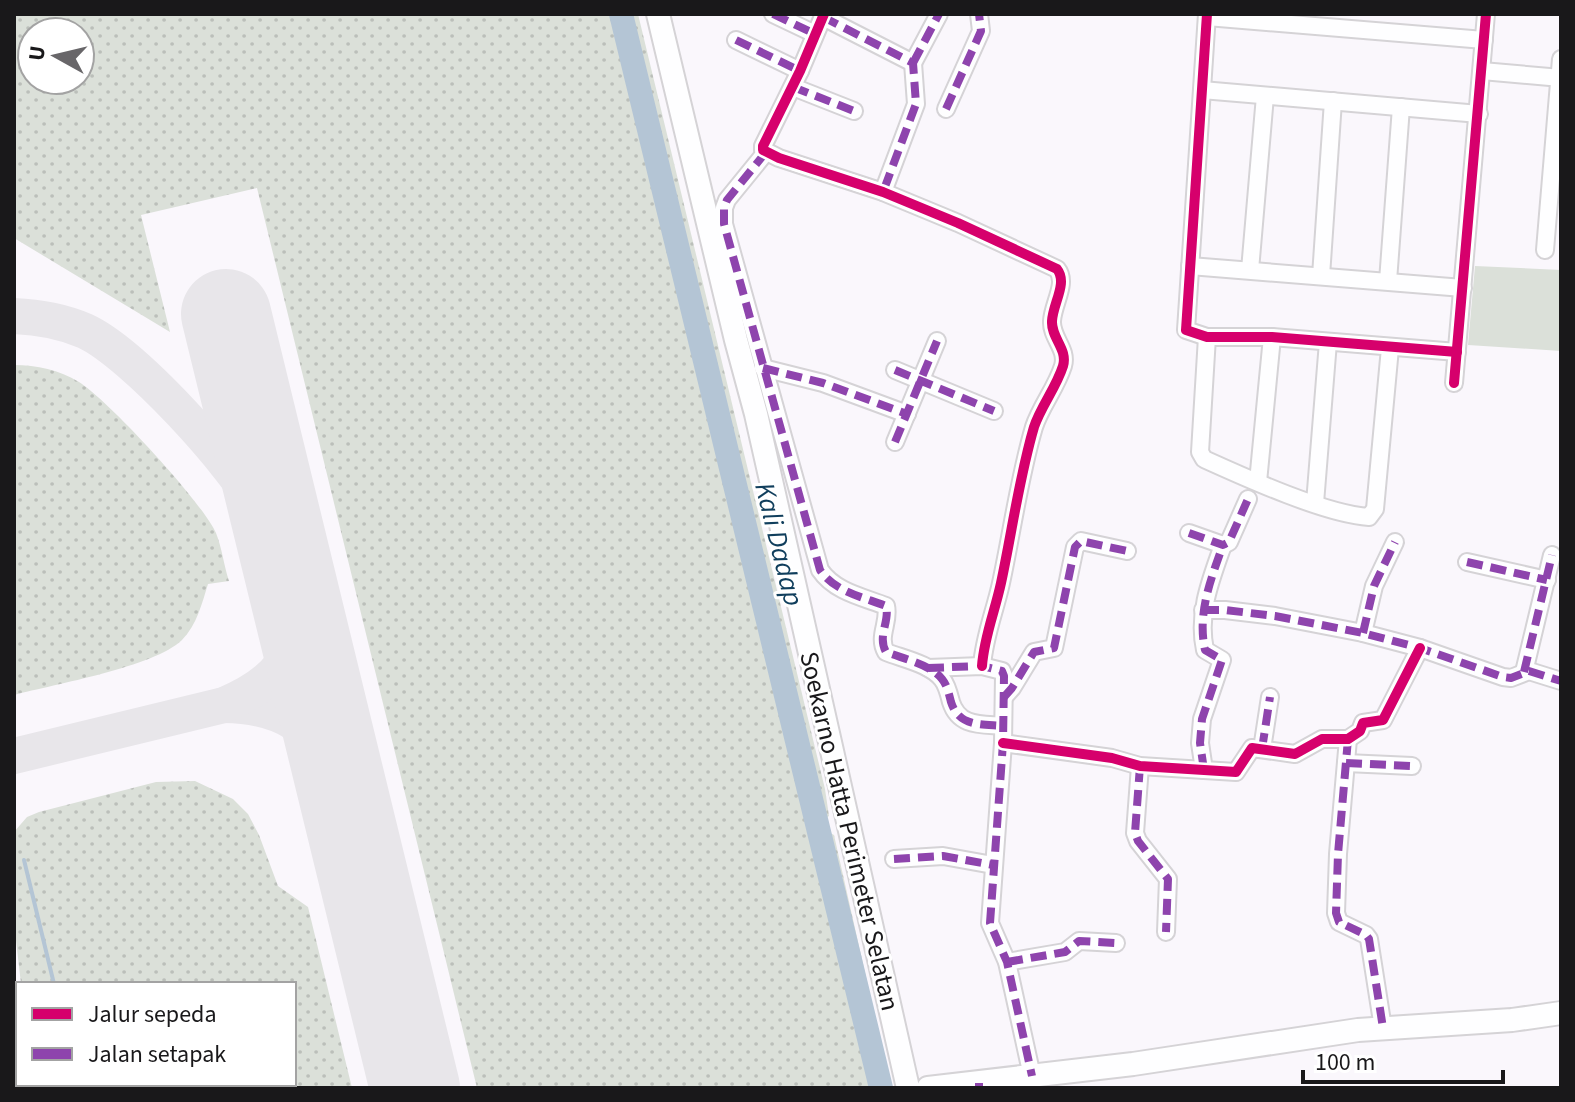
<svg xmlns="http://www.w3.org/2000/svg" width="1575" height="1102" viewBox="0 0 1575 1102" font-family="'Source Sans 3',sans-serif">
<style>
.grass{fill:url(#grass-dots);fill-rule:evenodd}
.pitch{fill:#dbe0d9}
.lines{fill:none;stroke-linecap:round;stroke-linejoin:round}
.stream{stroke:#b4c5d5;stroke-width:4}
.river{stroke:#b4c5d5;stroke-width:24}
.taxiway{stroke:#e8e6ea;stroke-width:36}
.runway{stroke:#e8e6ea;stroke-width:90}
.minor-casing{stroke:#d5d3d6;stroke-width:20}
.secondary-casing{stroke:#d5d3d6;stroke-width:26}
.minor{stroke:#fefeff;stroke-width:16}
.secondary{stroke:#fefeff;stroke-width:22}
.quiet{stroke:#8e44ad;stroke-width:8;stroke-dasharray:16 8;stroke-linecap:butt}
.cycleway-casing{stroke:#fff;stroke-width:15}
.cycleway{stroke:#d6006c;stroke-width:10}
.labels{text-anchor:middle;stroke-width:6;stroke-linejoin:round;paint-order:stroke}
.street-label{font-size:26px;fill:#19181a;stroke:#fff}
.water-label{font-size:28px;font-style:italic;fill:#103e5c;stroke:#fff}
</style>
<defs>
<pattern id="grass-dots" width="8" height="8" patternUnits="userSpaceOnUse" patternTransform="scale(2)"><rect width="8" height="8" fill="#dbe0d9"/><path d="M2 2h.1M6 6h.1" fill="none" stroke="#bbbfba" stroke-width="1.8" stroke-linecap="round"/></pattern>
</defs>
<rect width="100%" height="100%" fill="#faf7fc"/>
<g class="grass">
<path d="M14 14H638L825 789 829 816 823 820 825 830 834 835 891 1088H477L257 188 141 215 170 332 14 238ZM32 32H80V80H32Z"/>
<path d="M14 365C37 365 59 370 79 382 108 400 203 503 216 533 222 548 224 566 229 581L208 584C202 603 197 625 182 640 154 667 55 684 14 695Z"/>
<polygon points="195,781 233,799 248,814 259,835 278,886 308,907 352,1088 46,1088 45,1084 294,1084 294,984 21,984 14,923 14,832 27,817 39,812 156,782"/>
</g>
<polygon class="pitch" points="1475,266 1561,270 1561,351 1468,345"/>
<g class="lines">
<g class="stream">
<polyline points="24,860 54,984"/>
<polyline points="78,1084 79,1088"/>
</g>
<polyline class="river" points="621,14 881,1088"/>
<g class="taxiway">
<path d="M14 316C39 317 62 321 85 331 133 353 236 466 261 514 274 539 283 567 294 592"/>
<path d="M224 705C281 706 315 726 340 779"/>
<path d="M14 756 224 705C274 684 303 655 296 598"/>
</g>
<polyline class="runway" points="226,314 415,1088"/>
<g class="minor-casing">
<g id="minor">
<polyline points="773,14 815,34"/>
<path d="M824 14 800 71 763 146V150L779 158 883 192 958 223 1057 269C1068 283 1053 303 1052 321 1051 338 1068 349 1063 366 1056 388 1041 406 1034 427 1019 478 1012 532 1001 583 995 611 984 637 982 666"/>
<polyline points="1207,14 1186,330 1207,337 1272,337 1457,352"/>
<polyline points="823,17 913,63 916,104 883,192"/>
<polyline points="1207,17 1484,40"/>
<polyline points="736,40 800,71"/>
<polyline points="913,63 939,14"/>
<polyline points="1482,71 1561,78"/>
<polyline points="793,87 854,111"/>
<polyline points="1202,90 1479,114"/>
<polyline points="946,109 981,31 979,14"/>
<path d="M766 152 727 200 724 208V224L820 570C835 592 863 597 886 606 890 622 877 636 886 652 904 659 930 664 942 679 947 685 949 694 951 702 959 727 981 724 1003 726"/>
<polyline points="1545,250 1561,59"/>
<polyline points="1190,266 1463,288"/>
<polyline points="1250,270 1265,96"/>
<polyline points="1321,276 1333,101"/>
<polyline points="1388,281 1401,107"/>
<path d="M1207 337 1200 452 1204 459C1246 478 1325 514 1369 517L1375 509 1390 348"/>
<polyline points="763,368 823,383 907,414"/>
<polyline points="895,370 994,411"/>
<polyline points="1454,383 1486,14"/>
<polyline points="895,442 937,341"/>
<polyline points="1258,482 1272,337"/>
<polyline points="1315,503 1328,342"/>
<polyline points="1189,533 1223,545 1229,542 1248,499"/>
<polyline points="1467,562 1547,580"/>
<polyline points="1203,610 1225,610 1275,616 1363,633 1420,648 1503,677 1511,678 1529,671 1561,681"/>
<polyline points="1363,633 1374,586 1395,542"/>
<polyline points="928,668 982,666 1002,671 1004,676 1003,743 990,923 1007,962 1032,1076"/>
<polyline points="1524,672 1552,555"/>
<polyline points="1004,697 1012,688 1034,652 1054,648 1075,547 1081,541 1127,551"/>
<polyline points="1348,739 1338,854 1336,913 1339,922 1366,935 1369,939 1383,1028"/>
<polyline points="1003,743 1112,758 1140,766 1236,772 1252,748 1295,754 1322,739 1348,739 1360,731 1363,723 1383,720 1420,648"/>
<polyline points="1262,749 1270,697"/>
<polyline points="1346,763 1412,766"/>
<polyline points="1140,766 1135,833 1138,841 1168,879 1166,932"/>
<path d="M1204 770 1200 743 1202 719 1222 660 1205 650C1197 613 1211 579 1223 545"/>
<polyline points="894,859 943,856 993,865"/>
<polyline points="1007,962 1065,952 1079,941 1116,943"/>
</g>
</g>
<g class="secondary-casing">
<g id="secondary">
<polyline points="658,14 736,340 756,414 908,1088"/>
<polyline points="928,1088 1133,1064 1358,1030 1512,1020 1561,1013"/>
</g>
</g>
<use href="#minor" class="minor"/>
<use href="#secondary" class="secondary"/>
<g class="quiet">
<polyline points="773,14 815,34"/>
<polyline points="823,17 913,63 916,104 883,192"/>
<polyline points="736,40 800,71"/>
<polyline points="913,63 939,14"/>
<polyline points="793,87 854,111"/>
<polyline points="946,109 981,31 979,14"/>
<path d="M766 152 727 200 724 208V224L820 570C835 592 863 597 886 606 890 622 877 636 886 652 904 659 930 664 942 679 947 685 949 694 951 702 959 727 981 724 1003 726"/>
<polyline points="763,368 823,383 907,414"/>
<polyline points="895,370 994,411"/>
<polyline points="895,442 937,341"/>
<polyline points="1189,533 1223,545 1229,542 1248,499"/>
<polyline points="1467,562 1547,580"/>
<polyline points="1203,610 1225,610 1275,616 1363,633 1420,648 1503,677 1511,678 1529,671 1561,681"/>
<polyline points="1363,633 1374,586 1395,542"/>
<polyline points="928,668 982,666 1002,671 1004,676 1003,743 990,923 1007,962 1032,1076"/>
<polyline points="1524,672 1552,555"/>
<polyline points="1004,697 1012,688 1034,652 1054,648 1075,547 1081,541 1127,551"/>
<polyline points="1348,739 1338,854 1336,913 1339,922 1366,935 1369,939 1383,1028"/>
<polyline points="1262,749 1270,697"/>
<polyline points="1346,763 1412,766"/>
<polyline points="1140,766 1135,833 1138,841 1168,879 1166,932"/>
<path d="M1204 770 1200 743 1202 719 1222 660 1205 650C1197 613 1211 579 1223 545"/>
<polyline points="894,859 943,856 993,865"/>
<polyline points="1007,962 1065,952 1079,941 1116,943"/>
<polyline points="979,1088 979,1083"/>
</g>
<g class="cycleway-casing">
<g id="cycleway">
<path d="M824 14 800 71 763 146V150L779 158 883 192 958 223 1057 269C1068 283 1053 303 1052 321 1051 338 1068 349 1063 366 1056 388 1041 406 1034 427 1019 478 1012 532 1001 583 995 611 984 637 982 666"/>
<polyline points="1207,14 1186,330 1207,337 1272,337 1457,352"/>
<polyline points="1454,383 1486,14"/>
<polyline points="1003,743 1112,758 1140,766 1236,772 1252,748 1295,754 1322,739 1348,739 1360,731 1363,723 1383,720 1420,648"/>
</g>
</g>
<use href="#cycleway" class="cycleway"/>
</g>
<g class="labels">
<g class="street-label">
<text transform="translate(850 831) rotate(77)" y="9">Soekarno Hatta Perimeter Selatan</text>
</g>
<g class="water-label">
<text transform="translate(780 544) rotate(76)" y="10">Kali Dadap</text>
</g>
</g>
<rect width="1575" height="1102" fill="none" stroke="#19181a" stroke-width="32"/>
<rect x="16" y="982" width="280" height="104" fill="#ffffff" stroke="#a3a3a3" stroke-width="2"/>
<rect x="32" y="1008" width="40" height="12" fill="#d6006c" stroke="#a3a3a3" stroke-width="2"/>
<text x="88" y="1022" font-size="24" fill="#19181a">Jalur sepeda</text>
<rect x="32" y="1048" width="40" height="12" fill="#8e44ad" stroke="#a3a3a3" stroke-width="2"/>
<text x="88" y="1062" font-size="24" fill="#19181a">Jalan setapak</text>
<g transform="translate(56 56) rotate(278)"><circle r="38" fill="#ffffff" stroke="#a3a3a3" stroke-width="2"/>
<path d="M0-6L14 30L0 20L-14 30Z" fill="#686669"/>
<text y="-12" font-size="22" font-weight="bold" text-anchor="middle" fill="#19181a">U</text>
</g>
<path d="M1303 1070v12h200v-12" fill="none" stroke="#19181a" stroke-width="4"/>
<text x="1315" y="1070" font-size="24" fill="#19181a" stroke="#ffffff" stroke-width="6" paint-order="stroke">100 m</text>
</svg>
